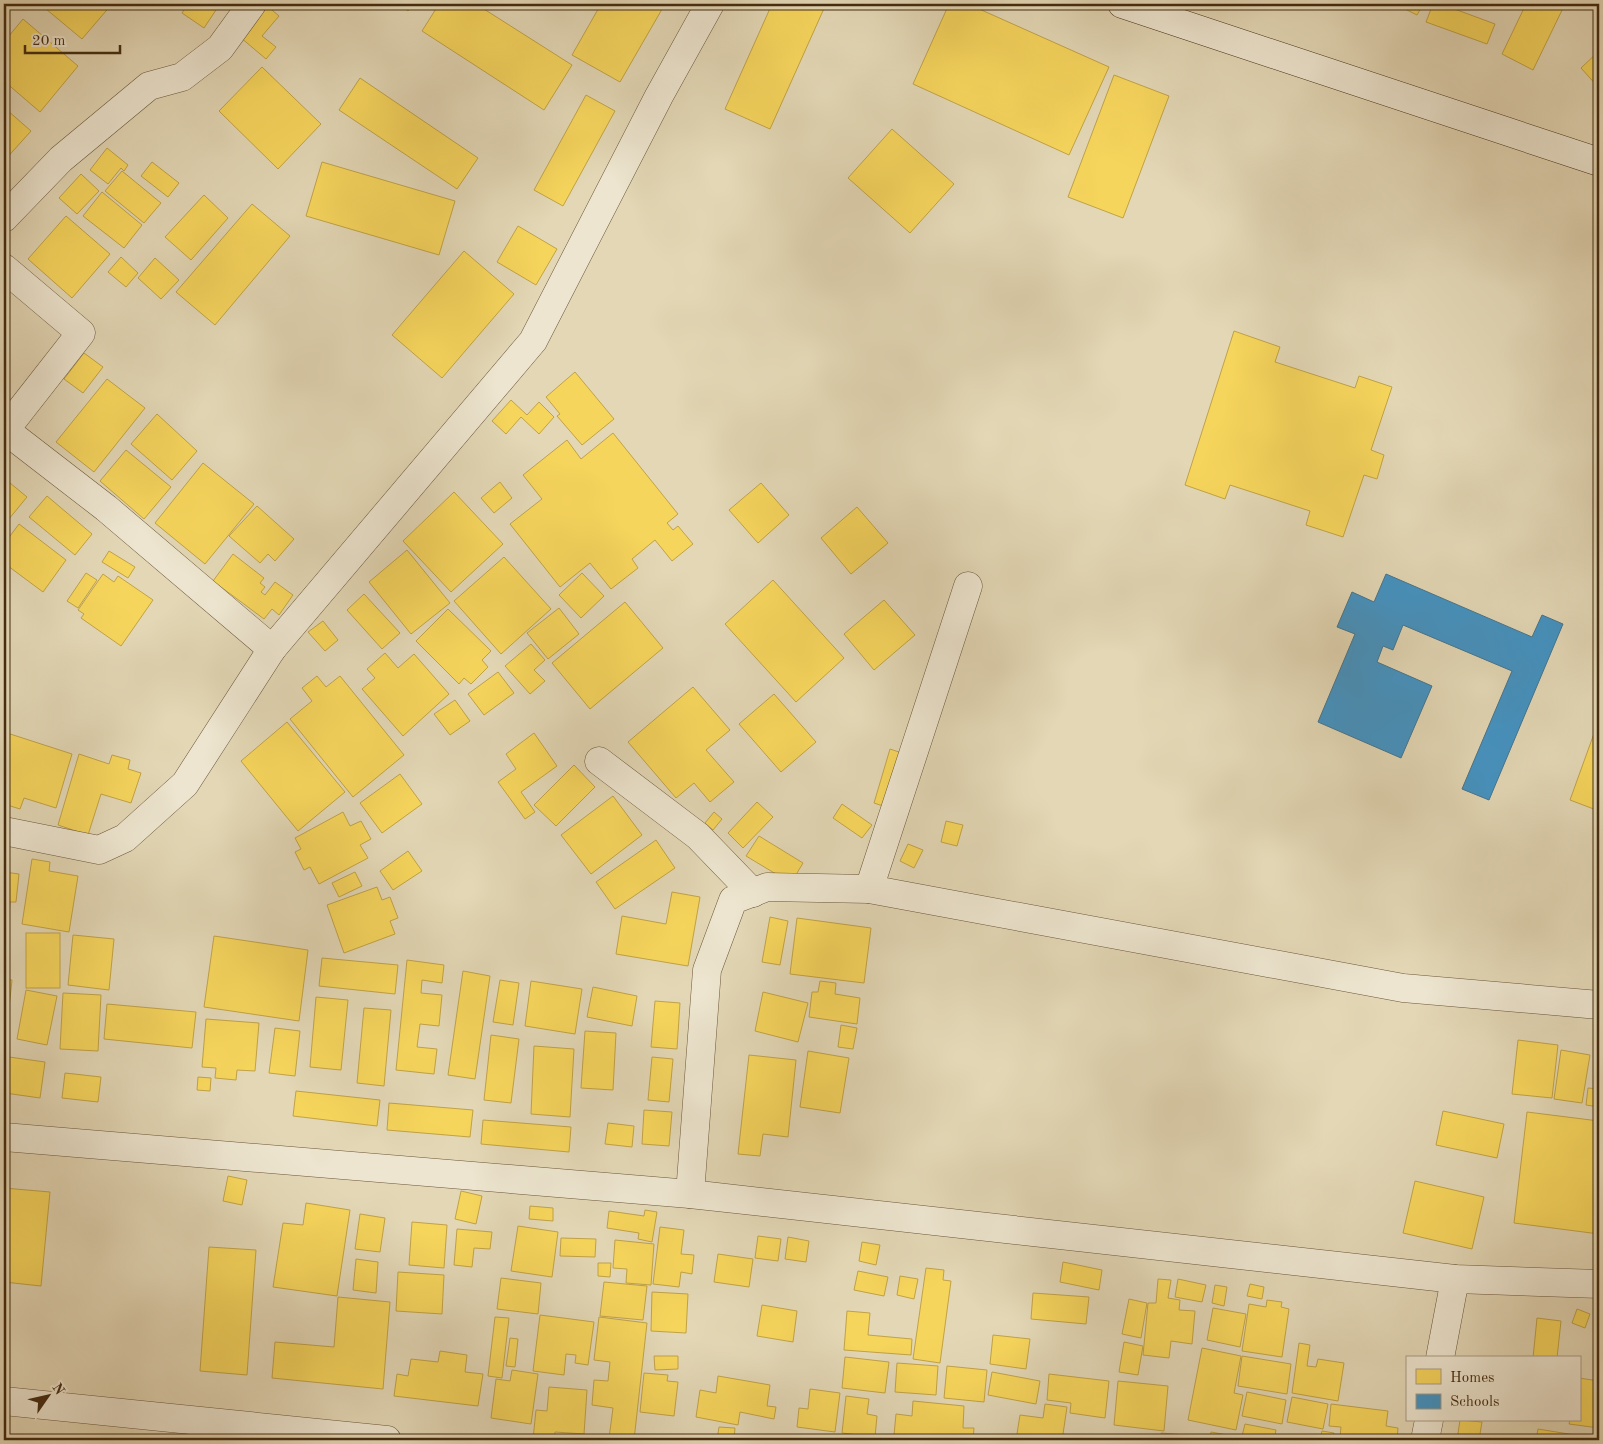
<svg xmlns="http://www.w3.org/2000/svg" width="1603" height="1444" viewBox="0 0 1603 1444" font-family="'Old Standard TT',serif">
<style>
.homes{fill:#f6d55c;stroke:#c1a246}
.schools{fill:#4393c3;stroke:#44748e}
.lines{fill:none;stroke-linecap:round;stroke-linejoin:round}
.street-casing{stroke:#6c573a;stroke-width:29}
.secondary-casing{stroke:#452c11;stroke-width:29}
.street{stroke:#ede5cf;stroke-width:28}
.secondary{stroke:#ede5cf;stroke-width:28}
</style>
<rect width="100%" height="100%" fill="#e3d7b5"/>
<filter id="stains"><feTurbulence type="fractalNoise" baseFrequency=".004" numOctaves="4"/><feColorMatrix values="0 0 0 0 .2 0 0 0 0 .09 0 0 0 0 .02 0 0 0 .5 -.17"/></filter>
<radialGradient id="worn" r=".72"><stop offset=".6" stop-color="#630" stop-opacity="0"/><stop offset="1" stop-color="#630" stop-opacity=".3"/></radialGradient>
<g class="homes">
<polygon points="40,4 112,4 82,39"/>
<polygon points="188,4 220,4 204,28 182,13"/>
<polygon points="399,4 414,4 408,11"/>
<polygon points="439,4 476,4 572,65 544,110 422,31"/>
<polygon points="601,4 665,4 620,82 572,55"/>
<polygon points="772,4 826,4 770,129 725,109"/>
<polygon points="949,4 968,4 1109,67 1069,155 913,84"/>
<polygon points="1395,4 1423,4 1417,15"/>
<polygon points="1433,4 1441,4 1495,24 1487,44 1426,22"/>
<polygon points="1526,4 1565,4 1533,70 1502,54"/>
<polygon points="266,5 279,16 262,36 276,47 266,59 240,37"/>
<polygon points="23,19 78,66 40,112 4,81 4,42"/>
<polygon points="1599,51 1599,88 1581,68"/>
<polygon points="262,67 321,124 278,169 219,111"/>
<polygon points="1114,75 1169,96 1123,218 1068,197"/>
<polygon points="360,78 478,158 457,189 339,110"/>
<polygon points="586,95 615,111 563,206 534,190"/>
<polygon points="7,110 31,131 4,161 4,114"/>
<polygon points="892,129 954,184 910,233 848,178"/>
<polygon points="107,148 128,165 124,171 121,168 108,184 90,170"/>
<polygon points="152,162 179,183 168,197 141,176"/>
<polygon points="322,162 455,201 439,255 306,216"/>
<polygon points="122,171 161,203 144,223 105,191"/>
<polygon points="81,174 99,191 77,214 59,198"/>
<polygon points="102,192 142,225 124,248 83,216"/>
<polygon points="204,195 228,218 191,260 165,237"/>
<polygon points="252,204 290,236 215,325 176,292"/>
<polygon points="66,216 110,254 72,298 28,259"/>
<polygon points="518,226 557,249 536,285 497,262"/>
<polygon points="464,251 514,294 442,378 392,335"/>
<polygon points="121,257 138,273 126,287 108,272"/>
<polygon points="155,258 179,280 161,299 138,278"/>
<polygon points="1234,331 1280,347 1275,362 1355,388 1359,376 1392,387 1371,450 1384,455 1377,479 1364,475 1343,537 1306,525 1310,511 1230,485 1225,499 1185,485"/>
<polygon points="84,353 103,367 83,393 64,379"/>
<polygon points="575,372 614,419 582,445 557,416 560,414 546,397"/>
<polygon points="107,379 145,408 94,472 56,442"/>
<polygon points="511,400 527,415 539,402 554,417 539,434 521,417 506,434 492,421"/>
<polygon points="157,414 197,451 172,480 131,444"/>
<polygon points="613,433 678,514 667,523 673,530 678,526 693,544 672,561 655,540 632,559 638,568 611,589 590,563 560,587 510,524 542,499 523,475 567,440 581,459"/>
<polygon points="126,450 171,487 144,519 100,481"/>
<polygon points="203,463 254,504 205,564 155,523"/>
<polygon points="4,478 27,497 4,525"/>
<polygon points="500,482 512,498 494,513 481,498"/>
<polygon points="761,483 789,515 758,543 729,510"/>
<polygon points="454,492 503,544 451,592 403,541"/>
<polygon points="47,496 92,534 75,555 29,517"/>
<polygon points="257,506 294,539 275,561 268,554 260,563 229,536"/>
<polygon points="857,507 888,543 851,574 821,538"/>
<polygon points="19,524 66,560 43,592 4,563 4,544"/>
<polygon points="407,550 450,603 411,634 369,582"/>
<polygon points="109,551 135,567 128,578 102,562"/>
<polygon points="233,554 264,578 260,583 265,587 261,592 265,595 275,582 293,595 279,615 272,609 264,619 213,581"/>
<polygon points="504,557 551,609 501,654 454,601"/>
<polygon points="86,573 97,580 78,608 67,601"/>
<polygon points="582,573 604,596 581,618 559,595"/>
<polygon points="103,574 114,582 118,576 153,600 121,646 81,618 84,614 78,610"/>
<polygon points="773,580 844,658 796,702 725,624"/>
<polygon points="364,594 400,633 382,649 347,610"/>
<polygon points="884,600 915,635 874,670 844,634"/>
<polygon points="625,602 663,648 590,709 552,663"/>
<polygon points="559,608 579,634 548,659 527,633"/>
<polygon points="448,609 491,651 482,660 488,667 471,684 464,678 459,684 416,641"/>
<polygon points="323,621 338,640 325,651 308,632"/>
<polygon points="531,644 545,660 534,670 545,681 530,694 505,666"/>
<polygon points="385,653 398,668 414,654 449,694 403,736 362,689 375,678 367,669"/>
<polygon points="498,672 514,693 484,715 468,694"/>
<polygon points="317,676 326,687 340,676 404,755 353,797 290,719 312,701 302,688"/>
<polygon points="693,687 730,730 706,750 734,782 710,802 694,783 676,798 628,742"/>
<polygon points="774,694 816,742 781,772 739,724"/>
<polygon points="455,700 470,721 450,735 434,714"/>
<polygon points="287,722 345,792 298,831 241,761"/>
<polygon points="1596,728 1599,729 1599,811 1570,800"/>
<polygon points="4,732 72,754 56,808 24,798 20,809 4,804"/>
<polygon points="534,733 557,766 521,792 535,812 525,819 498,782 516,769 506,754"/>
<polygon points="890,749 905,754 889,808 874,803"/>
<polygon points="79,754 109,764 112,755 130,760 128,769 141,773 131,803 101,794 88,835 58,825"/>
<polygon points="574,765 595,787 556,826 534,805"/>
<polygon points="400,774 422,804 382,833 360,803"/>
<polygon points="613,796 642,835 591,874 561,835"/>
<polygon points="757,802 773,817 743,848 728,833"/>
<polygon points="842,804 872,825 862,838 833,818"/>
<polygon points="343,812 350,826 361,821 371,839 360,845 368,858 319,884 310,867 304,870 295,852 301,849 295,838"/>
<polygon points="714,812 722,819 713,830 705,823"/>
<polygon points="946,821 963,825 957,846 941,842"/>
<polygon points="759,836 803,863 791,883 746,856"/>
<polygon points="656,840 675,868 615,909 596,882"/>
<polygon points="908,844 923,850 914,868 900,861"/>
<polygon points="408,851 422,871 393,890 380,871"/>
<polygon points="32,859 50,862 49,871 78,876 69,932 22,924"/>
<polygon points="4,872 19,874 16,902 10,902 9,914 4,914"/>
<polygon points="355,872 362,886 339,897 332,883"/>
<polygon points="377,887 382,900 390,897 398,918 390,921 395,934 344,953 327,905"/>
<polygon points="672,892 700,897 688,966 616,954 622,916 666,924"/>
<polygon points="770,917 788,921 780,965 762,962"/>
<polygon points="797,918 871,928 864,983 790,974"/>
<rect x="26" y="933" width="34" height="55"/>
<polygon points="73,935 114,939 109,990 68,985"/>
<polygon points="214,936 308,950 299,1021 204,1007"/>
<polygon points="322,958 398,965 395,994 319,986"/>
<polygon points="407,960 444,965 442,983 422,980 421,993 442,995 439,1026 420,1024 417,1047 437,1049 434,1074 396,1070"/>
<polygon points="463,971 490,976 475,1079 448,1075"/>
<polygon points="4,979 12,980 9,1008 4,1008"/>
<polygon points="500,980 519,983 513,1025 493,1022"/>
<polygon points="531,981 582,989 575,1034 525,1026"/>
<polygon points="820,981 836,983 835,994 860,998 857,1024 809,1017 812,992 818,992"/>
<polygon points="593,987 637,996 632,1026 587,1017"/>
<polygon points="26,990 57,996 47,1045 17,1039"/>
<polygon points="763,992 808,1003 798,1042 755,1031"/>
<polygon points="63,993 101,995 98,1051 60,1049"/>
<polygon points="316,997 348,1000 341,1070 310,1067"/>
<polygon points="655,1001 680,1003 677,1049 651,1047"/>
<polygon points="107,1004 196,1012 192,1048 104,1039"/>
<polygon points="364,1008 391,1010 384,1086 357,1083"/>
<polygon points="206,1019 259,1023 255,1071 237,1070 236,1080 215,1078 216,1068 202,1067"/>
<polygon points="841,1025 857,1028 853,1049 838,1047"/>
<polygon points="275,1028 300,1031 295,1076 269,1073"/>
<polygon points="585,1031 616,1033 613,1090 581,1088"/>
<polygon points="491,1035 519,1039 511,1103 484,1100"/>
<polygon points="1518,1040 1558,1045 1552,1098 1512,1094"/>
<polygon points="534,1046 574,1049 570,1117 531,1114"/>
<polygon points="1561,1050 1590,1055 1582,1103 1554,1099"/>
<polygon points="808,1051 849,1058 840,1113 800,1107"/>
<polygon points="749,1055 796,1060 788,1137 763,1134 760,1156 738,1154"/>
<polygon points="9,1057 45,1062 40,1098 5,1093"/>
<polygon points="652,1057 673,1059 669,1102 648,1100"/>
<polygon points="65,1073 101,1077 98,1102 62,1098"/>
<polygon points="198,1077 211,1078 210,1091 197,1090"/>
<polygon points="1588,1088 1599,1089 1599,1107 1586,1105"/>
<polygon points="296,1091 380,1100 377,1126 293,1116"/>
<polygon points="389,1103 473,1110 470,1137 387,1130"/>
<polygon points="644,1110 672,1112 669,1146 642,1144"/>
<polygon points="1443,1111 1504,1124 1497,1158 1436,1145"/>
<polygon points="1527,1112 1599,1121 1599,1234 1514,1223"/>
<polygon points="483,1120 571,1127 569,1152 481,1144"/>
<polygon points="608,1123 634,1126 632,1147 605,1144"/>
<polygon points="228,1176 247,1180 242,1205 223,1201"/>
<polygon points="1415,1181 1484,1197 1472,1249 1403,1233"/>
<polygon points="4,1188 50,1192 41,1286 4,1282"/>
<polygon points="461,1191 482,1196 476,1224 455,1219"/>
<polygon points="306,1203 350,1210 337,1296 273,1287 283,1223 303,1225"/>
<polygon points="530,1206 553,1208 553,1221 529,1219"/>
<polygon points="645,1210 657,1212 652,1242 638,1239 639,1233 607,1228 609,1211 644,1216"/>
<polygon points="360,1214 385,1218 380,1252 355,1249"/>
<polygon points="412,1222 447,1225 444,1268 409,1265"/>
<polygon points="518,1226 558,1232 552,1277 511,1271"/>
<polygon points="660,1227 684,1230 681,1254 694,1255 692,1274 681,1272 679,1287 653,1284"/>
<polygon points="457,1229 492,1232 490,1249 474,1248 472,1267 454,1265"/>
<polygon points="758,1236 781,1239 778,1261 755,1258"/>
<polygon points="788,1237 809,1241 806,1262 785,1259"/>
<polygon points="561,1238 596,1239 595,1257 560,1256"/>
<polygon points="615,1240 654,1244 651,1285 626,1283 627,1269 613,1268"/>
<polygon points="862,1242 880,1245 876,1265 859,1261"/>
<polygon points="209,1247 256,1250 247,1375 200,1371"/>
<polygon points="718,1254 753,1259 749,1287 714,1282"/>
<polygon points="356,1259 378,1262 376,1293 353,1290"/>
<polygon points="1063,1262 1102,1270 1099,1290 1060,1282"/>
<polygon points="598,1263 611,1263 610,1277 598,1276"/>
<polygon points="926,1268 944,1270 943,1280 951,1281 940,1363 913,1359"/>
<polygon points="858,1271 888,1277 884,1296 854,1290"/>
<polygon points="398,1272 444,1275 442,1314 396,1311"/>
<polygon points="900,1276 918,1279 914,1299 897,1295"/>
<polygon points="501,1278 541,1283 538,1314 497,1309"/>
<polygon points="1158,1279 1171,1280 1168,1298 1180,1300 1179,1310 1195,1311 1192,1344 1171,1341 1169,1358 1143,1355 1148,1303 1156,1303"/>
<polygon points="1178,1279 1206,1285 1202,1302 1175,1297"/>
<polygon points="604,1282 647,1286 643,1320 600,1316"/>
<polygon points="1250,1284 1264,1287 1262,1299 1247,1296"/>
<polygon points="1215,1285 1227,1287 1224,1306 1212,1303"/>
<polygon points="652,1292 688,1294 686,1333 651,1331"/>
<polygon points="1033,1293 1089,1297 1086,1324 1031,1319"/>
<polygon points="338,1297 390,1302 383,1389 272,1378 275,1342 334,1347"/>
<polygon points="1129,1299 1147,1303 1141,1338 1122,1334"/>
<polygon points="1267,1300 1282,1302 1281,1307 1289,1309 1282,1357 1242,1351 1249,1304 1266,1307"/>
<polygon points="762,1305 797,1311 793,1342 757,1336"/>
<polygon points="1213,1308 1246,1314 1240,1347 1207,1340"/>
<polygon points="1577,1309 1590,1314 1585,1328 1572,1323"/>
<polygon points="847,1311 870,1313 868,1335 912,1339 911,1355 844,1350"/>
<polygon points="540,1315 594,1322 588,1365 575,1363 576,1355 566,1354 564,1375 533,1371"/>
<polygon points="495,1317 509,1318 502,1378 488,1376"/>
<polygon points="599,1317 647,1323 634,1440 609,1438 613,1408 592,1405 594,1380 608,1381 610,1362 594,1360"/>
<polygon points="1537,1318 1561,1321 1557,1358 1533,1358"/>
<polygon points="993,1335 1030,1339 1026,1369 990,1364"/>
<polygon points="510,1338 518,1339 515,1367 506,1366"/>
<polygon points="1124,1342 1143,1346 1138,1375 1119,1372"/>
<polygon points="1299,1343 1310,1345 1307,1366 1316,1367 1318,1359 1344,1363 1338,1401 1292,1393"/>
<polygon points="1202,1348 1241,1356 1234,1393 1243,1395 1236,1430 1188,1420"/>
<polygon points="440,1351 467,1355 465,1372 483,1374 478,1406 394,1396 397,1374 408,1376 411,1359 438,1362"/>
<polygon points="654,1356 678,1356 678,1369 655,1370"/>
<polygon points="1242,1356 1291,1364 1287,1394 1238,1386"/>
<polygon points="845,1357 889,1362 885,1393 842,1388"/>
<polygon points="897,1363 938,1366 936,1395 895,1392"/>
<polygon points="947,1366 987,1370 984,1402 944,1398"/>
<polygon points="512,1370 538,1374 531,1424 491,1418 496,1379 510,1381"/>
<polygon points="992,1372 1040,1381 1036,1404 988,1395"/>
<polygon points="644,1373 668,1375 667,1381 678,1382 674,1416 640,1412"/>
<polygon points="1049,1374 1109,1381 1105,1418 1070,1413 1071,1403 1047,1400"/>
<polygon points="718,1376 770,1385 767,1406 776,1407 774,1419 740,1412 738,1425 696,1417 700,1390 716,1393"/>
<polygon points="1579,1378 1599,1381 1599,1428 1569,1424 1570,1420 1579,1420"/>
<polygon points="1118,1381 1168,1386 1164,1431 1114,1425"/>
<polygon points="549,1387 587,1390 584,1434 555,1432 554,1440 533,1439 536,1410 547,1411"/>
<polygon points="810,1389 840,1393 835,1432 797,1427 799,1408 808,1409"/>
<polygon points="1247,1392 1286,1400 1282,1424 1242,1416"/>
<polygon points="846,1396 869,1399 867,1414 877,1416 875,1437 842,1433"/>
<polygon points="1292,1397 1328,1404 1323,1429 1287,1422"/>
<polygon points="913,1401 964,1406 963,1428 974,1428 973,1440 930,1440 930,1439 894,1435 896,1414 912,1416"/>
<polygon points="1045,1404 1067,1407 1063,1434 1073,1436 1072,1440 1016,1440 1020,1415 1043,1418"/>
<polygon points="1331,1404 1388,1411 1386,1426 1398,1428 1397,1440 1349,1440 1349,1438 1340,1437 1341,1427 1329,1426"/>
<polygon points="1460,1420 1482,1422 1479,1440 1457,1440"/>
<polygon points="1245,1424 1276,1430 1274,1440 1241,1440"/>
<polygon points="719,1427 735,1428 734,1440 717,1440"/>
<polygon points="1538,1429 1575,1435 1574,1440 1536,1440"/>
<polygon points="1322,1431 1334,1433 1332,1440 1320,1440"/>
<polygon points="1211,1432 1233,1436 1232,1440 1210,1440"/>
<polygon points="1161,1433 1186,1435 1186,1440 1160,1440"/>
<polygon points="1107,1437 1129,1437 1130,1440 1107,1440"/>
<polygon points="1484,1437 1496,1438 1496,1440 1484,1440"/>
</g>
<polygon class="schools" points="1386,574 1532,637 1542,615 1563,624 1489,800 1462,789 1512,671 1403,625 1393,650 1383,646 1377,662 1432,686 1401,758 1318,722 1355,634 1337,627 1352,592 1374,602"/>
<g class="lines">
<g class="street-casing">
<g id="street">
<polyline points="4,218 61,159 149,86 182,77 220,48 252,4"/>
<polyline points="4,268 81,333 5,430 106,508 272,649"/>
<polyline points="599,761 698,836 753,893"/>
<polyline points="4,831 99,850 125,838 185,784 272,649 533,341 659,96 710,4"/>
<polyline points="869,889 968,586"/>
<polyline points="4,1137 690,1194 1455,1279 1599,1284"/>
<polyline points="690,1194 707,970 733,900 767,887 869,889 1403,988 1599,1005"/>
<polyline points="1440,1358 1455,1279"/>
<polyline points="4,1401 387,1440"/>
<polyline points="1425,1440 1429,1420"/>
</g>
</g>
<g class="secondary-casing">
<polyline id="secondary" points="1122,4 1599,162"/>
</g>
<use href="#street" class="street"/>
<use href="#secondary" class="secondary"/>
</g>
<rect width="1603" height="1444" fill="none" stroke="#e3d7b5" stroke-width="20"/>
<rect x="5" y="5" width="1593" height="1434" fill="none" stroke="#452c11" stroke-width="2.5"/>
<rect x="10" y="10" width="1583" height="1424" fill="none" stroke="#452c11"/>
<rect x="1406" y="1356" width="175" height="65" fill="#ede5cf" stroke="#aa9b83"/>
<rect x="1416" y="1369" width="25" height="15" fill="#f6d55c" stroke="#aa9b83"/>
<text x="1450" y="1382" font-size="15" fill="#452c11">Homes</text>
<rect x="1416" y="1394" width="25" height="15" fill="#4393c3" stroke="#aa9b83"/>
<text x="1450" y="1406" font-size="15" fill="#452c11">Schools</text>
<g transform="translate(48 1396) rotate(56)" stroke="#ede5cf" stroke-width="4" paint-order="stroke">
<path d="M0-4L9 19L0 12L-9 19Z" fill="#452c11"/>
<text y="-8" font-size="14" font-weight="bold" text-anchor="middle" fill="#452c11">N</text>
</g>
<path d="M25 45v8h95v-8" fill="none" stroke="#452c11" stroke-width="2.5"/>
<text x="32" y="45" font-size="15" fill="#452c11" stroke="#ede5cf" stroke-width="4" paint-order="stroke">20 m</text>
<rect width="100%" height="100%" filter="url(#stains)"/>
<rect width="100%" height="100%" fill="url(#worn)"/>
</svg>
